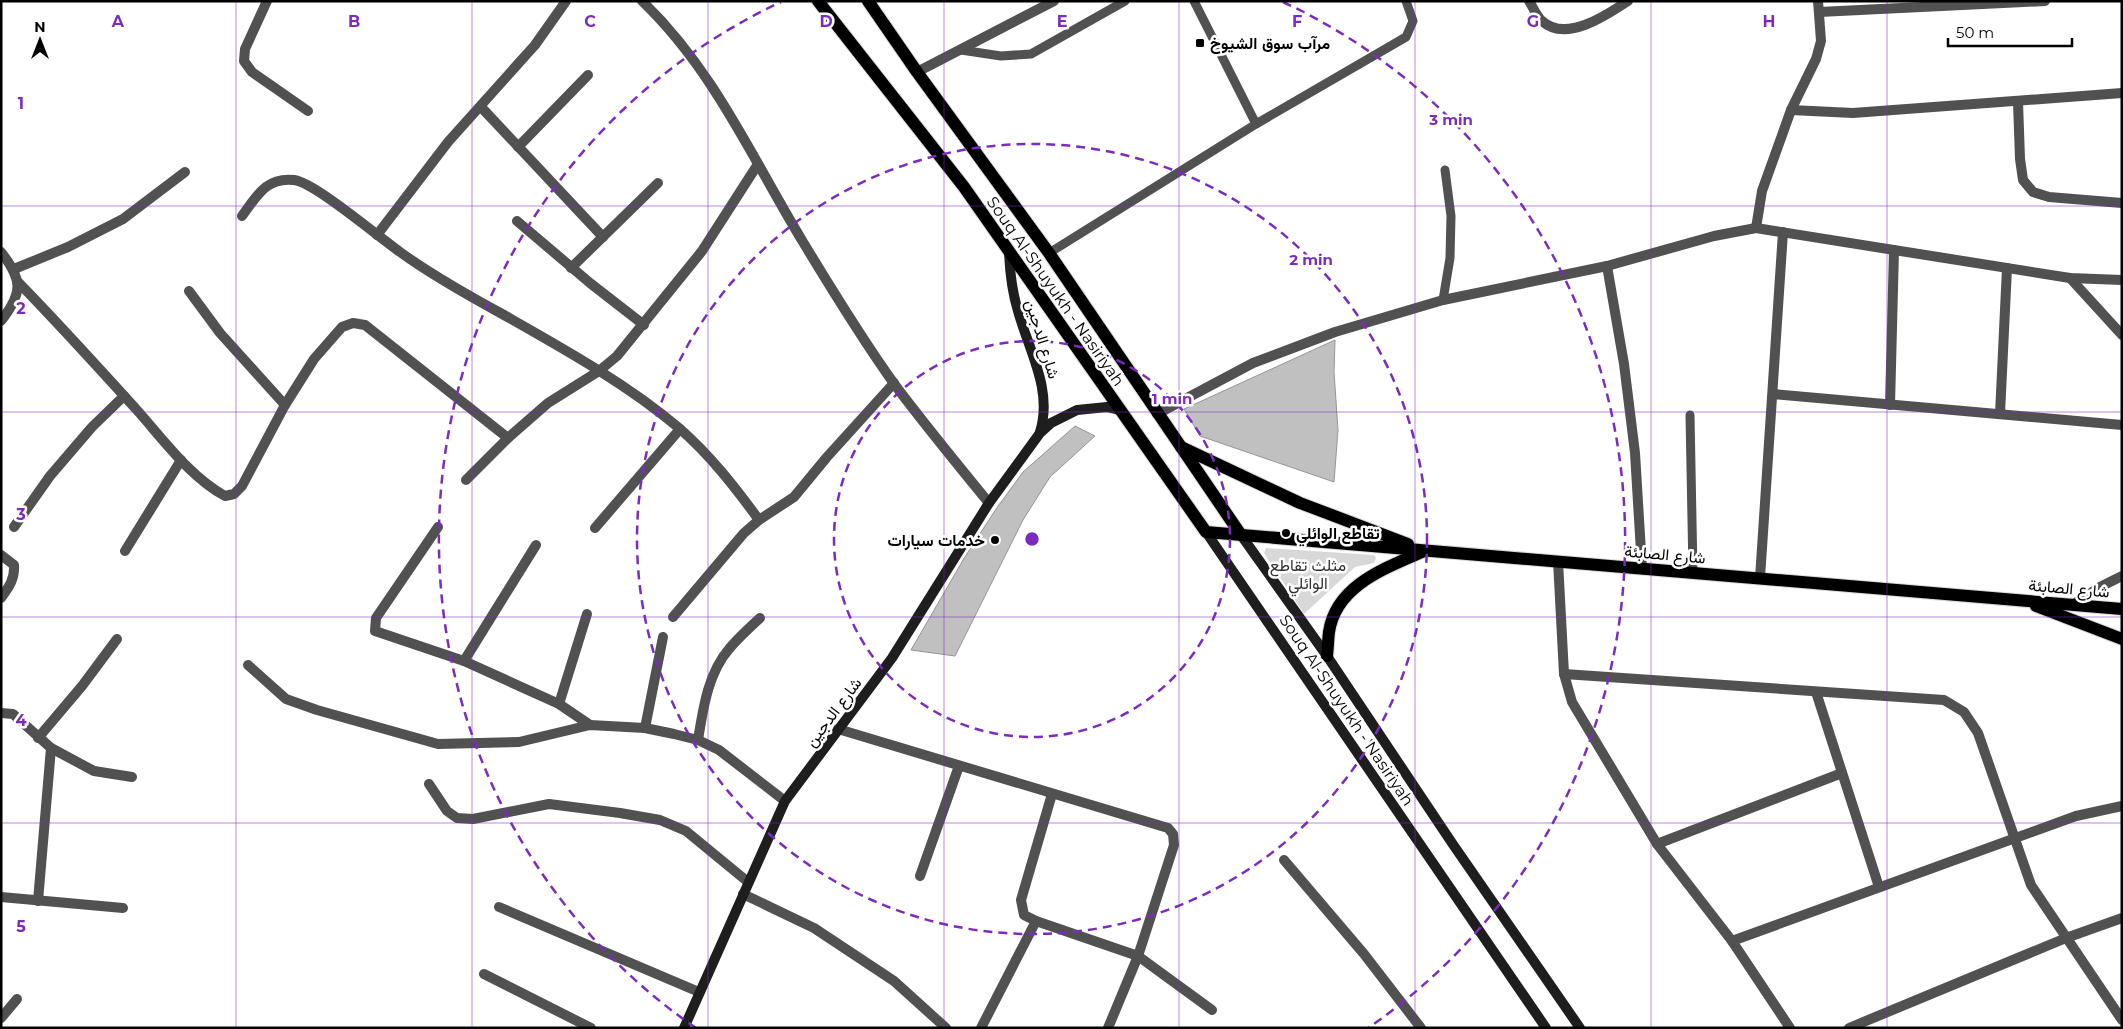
<svg xmlns="http://www.w3.org/2000/svg" width="2123" height="1029" viewBox="0 0 2123 1029" font-family="Montserrat,Vazirmatn,sans-serif">
<style>
.green{fill:#d8d8d8}
.building{fill:#c0c0c0;stroke:#959595}
.lines{fill:none;stroke-linecap:round;stroke-linejoin:round}
.primary-casing{stroke:#dbdbdb;stroke-width:14}
.lane{stroke:#515151;stroke-width:9}
.street{stroke:#515151;stroke-width:10}
.secondary{stroke:#1e1e1e;stroke-width:10}
.primary{stroke:#000;stroke-width:12}
.grid{fill:none;stroke:#7b2cbf;stroke-width:1;stroke-opacity:0.55}
.ring{fill:none;stroke:#7b2cbf;stroke-width:2.5;stroke-dasharray:9 6}
.poi-dot{fill:#000;stroke:#fff;stroke-width:2}
.labels{text-anchor:middle;stroke-width:5;stroke-linejoin:round;paint-order:stroke}
.poi-label{font-size:16px;font-weight:bold;fill:#000;stroke:#fff;text-anchor:start}
.street-label{font-size:16px;fill:#000;stroke:#fff}
.park-label{font-size:16px;fill:#2f2f2f;stroke:#fff}
.grid-label{font-size:16px;text-anchor:middle;font-weight:bold;fill:#7b2cbf;stroke:#fff;stroke-width:5;stroke-linejoin:round;paint-order:stroke}
.centre{fill:#7b2cbf;stroke:#fff;stroke-width:2.5}
.ring-label{font-size:15px;text-anchor:middle;font-weight:bold;fill:#7b2cbf;stroke:#fff;stroke-width:5;stroke-linejoin:round;paint-order:stroke}
</style>
<rect width="100%" height="100%" fill="#fff"/>
<polygon class="green" points="1266,548 1374,555 1376,558 1374,563 1355,567 1304,614 1264,553"/>
<g class="building">
<polygon points="1335,340 1334,372 1338,430 1334,482 1200,436 1184,409"/>
<polygon points="1075,426 1095,436 1050,477 1023,520 955,656 911,650 963,560 996,509 1023,472"/>
</g>
<g class="lines">
<g class="primary-casing">
<g id="primary">
<polyline points="818,1 964,187 1206,532 2122,609"/>
<polyline points="868,1 917,72 1049,253 1241,535"/>
<polyline points="1181,447 1300,503 1408,544"/>
<polyline points="2036,606 2122,639"/>
<path d="M1327 656C1328 648 1328 640 1329 632 1336 585 1386 568 1424 551"/>
</g>
</g>
<g class="lane">
<polyline points="1194,1 1256,124"/>
<polyline points="961,50 1001,56 1031,54 1125,1"/>
<polyline points="1049,253 1256,124 1406,37 1413,21 1406,1"/>
<polyline points="1443,300 1450,258 1451,216 1445,170"/>
<polyline points="1690,415 1693,573"/>
</g>
<g class="street">
<polyline points="267,1 245,49 244,61 252,72 308,111"/>
<path d="M642 1C714 70 752 158 803 242 832 290 862 339 895 385 925 425 957 464 989 503"/>
<path d="M1529 1C1533 7 1537 17 1542 21 1566 43 1607 15 1628 1"/>
<polyline points="1819,12 2045,1"/>
<polyline points="917,72 1054,1"/>
<polyline points="2018,102 2020,159 2023,180 2033,192 2049,197 2122,203"/>
<polyline points="481,107 603,237"/>
<polyline points="1791,110 1853,113 2122,93"/>
<polyline points="518,147 588,75"/>
<path d="M242 216C257 196 266 177 294 180 314 182 380 238 400 252 433 276 469 296 504 315 564 349 627 384 679 428 710 455 735 487 759 520"/>
<polyline points="517,221 590,283 644,325"/>
<polyline points="1756,228 1762,191 1791,110 1816,59 1821,41 1818,1"/>
<polyline points="377,235 448,142 535,45 566,1"/>
<path d="M1 252C23 280 23 293 1 321"/>
<polyline points="1607,266 1624,364 1635,453 1642,568"/>
<polyline points="571,268 658,183"/>
<polyline points="14,269 68,247 123,219 185,172"/>
<polyline points="2070,278 2122,335"/>
<path d="M18 282C59 324 97 366 136 409 163 439 189 476 225 496L234 494 242 486 285 405 314 359 342 327 353 323 365 325 508 438"/>
<polyline points="189,291 220,333 285,405"/>
<polyline points="1773,394 2122,425"/>
<polyline points="1890,405 1894,250"/>
<polyline points="1157,414 1253,363 1335,332 1443,300 1607,266 1714,236 1756,228 2070,278 2122,280"/>
<polyline points="2000,414 2007,268"/>
<polyline points="466,480 508,438 548,403 599,371 617,356 702,251 758,164"/>
<polyline points="14,527 50,476 92,427 124,396"/>
<polyline points="438,527 376,618 375,631 464,661 559,704 590,725"/>
<polyline points="595,528 680,429"/>
<polyline points="125,551 181,460"/>
<path d="M1 555 14 565C15 579 9 587 1 598"/>
<polyline points="1558,561 1564,674 1572,702 1657,844 1732,941 1790,1028"/>
<polyline points="1760,578 1783,232"/>
<polyline points="2074,604 2100,587 2122,576"/>
<polyline points="673,617 744,533 759,520 794,497 827,457 894,383"/>
<polyline points="464,661 536,545"/>
<polyline points="248,665 286,699 317,710 438,744 519,742 590,725 645,728 674,734 698,740 719,750 785,801"/>
<polyline points="1564,674 1944,700 1964,712 1978,733 2031,885 2122,1020"/>
<polyline points="1816,692 1879,887"/>
<polyline points="559,704 587,614"/>
<polyline points="1,713 13,714 51,748 94,771 132,777"/>
<polyline points="645,728 663,637"/>
<polyline points="838,729 1168,828 1173,834 1174,845 1138,956 1108,1028"/>
<polyline points="38,738 82,686 117,639"/>
<path d="M698 740C703 709 708 673 729 649 738 638 749 628 760 618"/>
<polyline points="429,784 447,811 457,818 473,819 549,804 620,813 660,820 686,831 748,882"/>
<polyline points="1052,794 1021,900 1024,915 1036,921 1138,956 1212,1010"/>
<polyline points="1657,844 1842,773"/>
<polyline points="1284,860 1364,954 1421,1028"/>
<polyline points="920,876 959,766"/>
<polyline points="743,894 814,928 894,981 946,1028"/>
<polyline points="1,897 123,908"/>
<polyline points="38,901 51,748"/>
<polyline points="499,907 699,992"/>
<polyline points="1732,941 2076,816 2122,806"/>
<polyline points="484,974 591,1028"/>
<polyline points="1,1018 17,999"/>
<polyline points="981,1028 1036,921"/>
<polyline points="1849,1028 2066,938 2122,918"/>
</g>
<g class="secondary">
<path d="M1009 253C1010 273 1012 292 1018 311 1029 351 1053 390 1040 432"/>
<polyline points="1206,532 1546,1028"/>
<polyline points="1241,535 1327,656 1452,843 1580,1028"/>
<polyline points="684,1028 785,801 892,658 989,503 1040,433 1051,423 1077,410 1107,407 1121,410"/>
</g>
<use href="#primary" class="primary"/>
</g>
<path class="grid" d="M236 1V1028M472 1V1028M708 1V1028M944 1V1028M1179 1V1028M1415 1V1028M1651 1V1028M1887 1V1028M1 206H2122M1 412H2122M1 617H2122M1 823H2122"/>
<g class="ring">
<circle cx="1032" cy="539" r="198"/>
<circle cx="1032" cy="539" r="395"/>
<path d="M696 1028A593 593 0 0 1 781 2M1283 2A593 593 0 0 1 1368 1028"/>
</g>
<g class="poi-dot">
<rect x="1195" y="38" width="10" height="10" rx="2.5"/>
<circle cx="1286" cy="533" r="5"/>
<circle cx="995" cy="540" r="5"/>
</g>
<g class="labels">
<g class="poi-label">
<text x="1210" y="49">مرآب سوق الشيوخ</text>
<text x="1296" y="539">تقاطع الوائلي</text>
<text x="985" y="546" text-anchor="end">خدمات سيارات</text>
</g>
<g class="street-label">
<text transform="translate(1056 291) rotate(55)" y="6">Souq Al-Shuyukh - Nasiriyah</text>
<text transform="translate(1043 339) rotate(73)" y="6">شارع الدجين</text>
<text transform="translate(1665 554) rotate(5)" y="6">شارع الصابئة</text>
<text transform="translate(2069 588) rotate(5)" y="6">شارع الصابئة</text>
<text transform="translate(1347 710) rotate(56)" y="6">Souq Al-Shuyukh - Nasiriyah</text>
<text transform="translate(833 712) rotate(-53)" y="6">شارع الدجين</text>
</g>
<g class="park-label">
<text x="1308" y="571">مثلث تقاطع<tspan x="1308" dy="18">الوائلي</tspan></text>
</g>
</g>
<g class="grid-label">
<text x="118" y="27">A</text>
<text x="354" y="27">B</text>
<text x="590" y="27">C</text>
<text x="826" y="27">D</text>
<text x="1062" y="27">E</text>
<text x="1297" y="27">F</text>
<text x="1533" y="27">G</text>
<text x="1769" y="27">H</text>
<text x="21" y="109">1</text>
<text x="21" y="314">2</text>
<text x="21" y="520">3</text>
<text x="21" y="726">4</text>
<text x="21" y="932">5</text>
</g>
<circle cx="1032" cy="539" r="8" class="centre"/>
<g class="ring-label">
<text x="1451" y="125">3 min</text>
<text x="1311" y="265">2 min</text>
<text x="1172" y="404">1 min</text>
</g>
<rect width="2123" height="1029" fill="none" stroke="#000000" stroke-width="5"/>
<g transform="translate(40 40)" stroke="#ffffff" stroke-width="4" paint-order="stroke">
<path d="M0-4L9 19L0 12L-9 19Z" fill="#000000"/>
<text y="-8" font-size="14" font-weight="bold" text-anchor="middle" fill="#000000">N</text>
</g>
<path d="M1948 38v8h124v-8" fill="none" stroke="#000000" stroke-width="2.5"/>
<text x="1956" y="38" font-size="15" fill="#000000" stroke="#ffffff" stroke-width="4" paint-order="stroke">50 m</text>
</svg>
